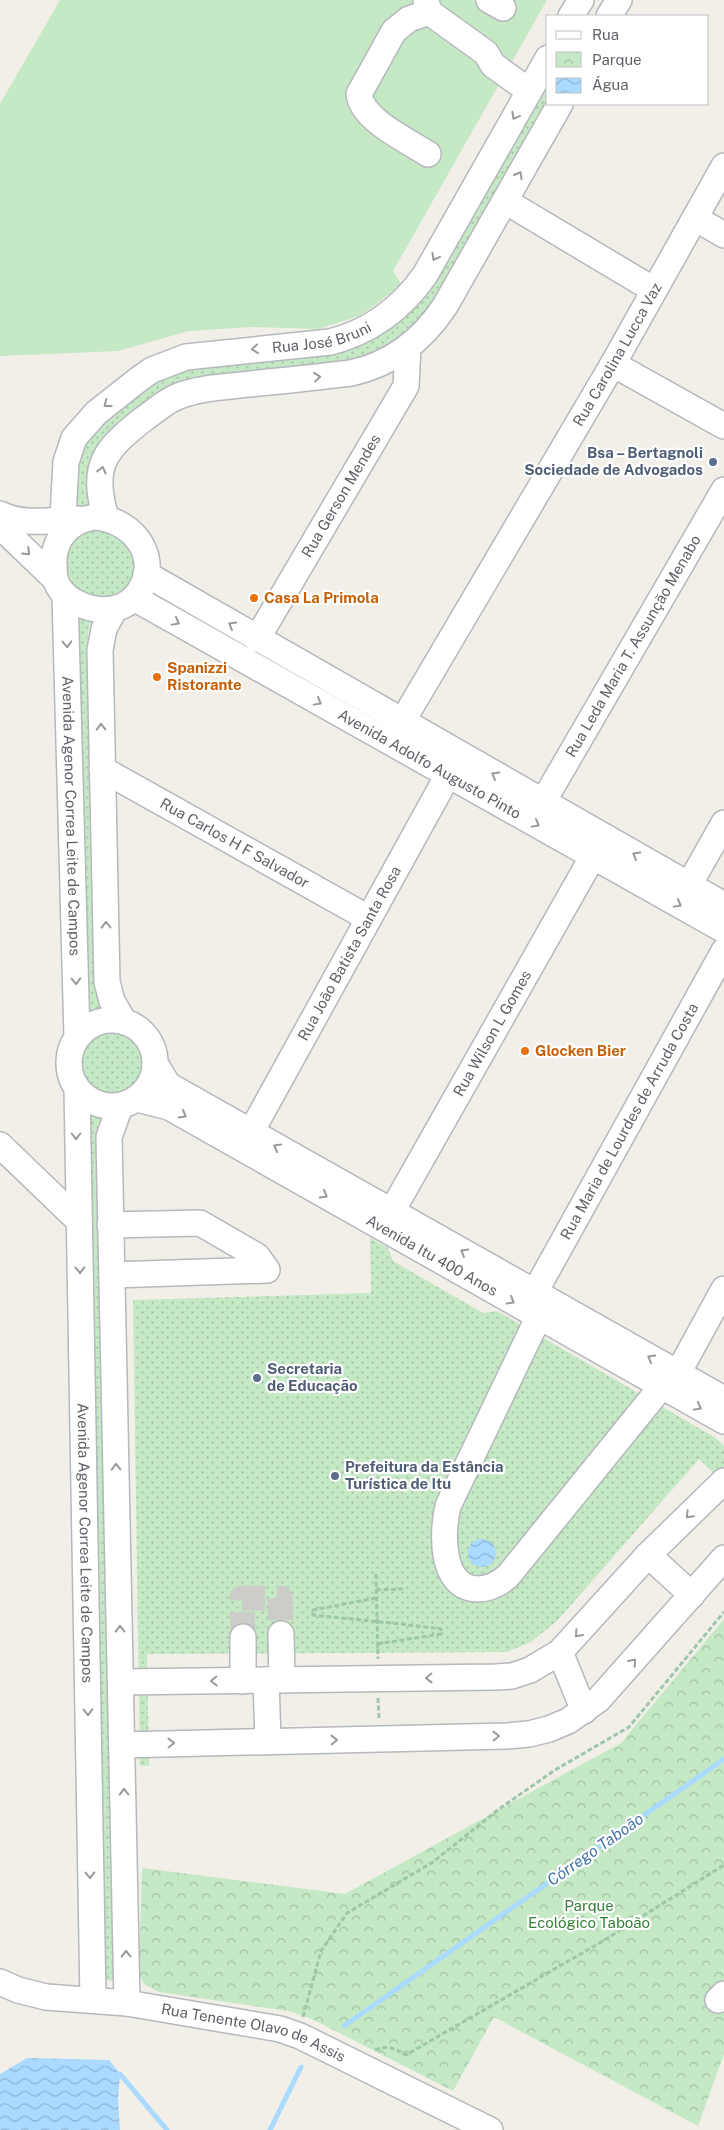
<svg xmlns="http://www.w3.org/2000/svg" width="724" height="2130" viewBox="0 0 724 2130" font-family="'Public Sans',sans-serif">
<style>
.grass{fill:url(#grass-dots)}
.park{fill:url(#park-crowns)}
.pitch{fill:#c5e8c5}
.water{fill:url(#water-waves)}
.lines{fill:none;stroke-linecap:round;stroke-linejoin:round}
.stream{stroke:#aadaff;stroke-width:5}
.minor-tunnel{stroke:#ccccc8;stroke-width:25;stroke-dasharray:25 12;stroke-linecap:butt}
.minor-casing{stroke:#b5b8bc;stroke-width:28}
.path{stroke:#9cc7a9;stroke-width:3;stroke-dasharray:5 2.5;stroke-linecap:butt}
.minor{stroke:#fff;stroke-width:25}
.oneway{stroke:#979a9d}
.service-dot{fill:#5c6f8a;stroke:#fff;stroke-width:2}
.food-dot{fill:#e8710a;stroke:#fff;stroke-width:2}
.labels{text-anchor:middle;stroke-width:4.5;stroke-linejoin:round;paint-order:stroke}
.street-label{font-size:15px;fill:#5f6368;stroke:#fff}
.service-label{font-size:15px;font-weight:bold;fill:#4e5e75;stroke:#fff;text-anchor:start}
.food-label{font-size:15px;font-weight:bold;fill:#c56008;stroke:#fff;text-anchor:start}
.park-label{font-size:15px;fill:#348238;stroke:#fff}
.water-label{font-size:16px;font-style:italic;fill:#4174aa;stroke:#fff}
</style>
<defs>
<pattern id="grass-dots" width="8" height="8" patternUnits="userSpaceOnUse" patternTransform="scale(1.25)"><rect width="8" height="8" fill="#c5e8c5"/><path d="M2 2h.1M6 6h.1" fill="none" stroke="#a3c0a4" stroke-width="1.8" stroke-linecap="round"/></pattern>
<pattern id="park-crowns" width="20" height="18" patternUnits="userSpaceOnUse" patternTransform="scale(1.25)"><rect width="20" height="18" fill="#c5e8c5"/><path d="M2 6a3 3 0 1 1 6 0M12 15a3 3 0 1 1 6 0" fill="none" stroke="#a3c0a4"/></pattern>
<pattern id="water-waves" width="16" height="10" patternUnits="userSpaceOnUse" patternTransform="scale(1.25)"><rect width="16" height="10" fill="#aadaff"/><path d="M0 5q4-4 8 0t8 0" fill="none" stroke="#8eb4d2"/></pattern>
</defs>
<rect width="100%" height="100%" fill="#f1efe8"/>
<g class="grass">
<polygon points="548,79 548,104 436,301 414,329 366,359 200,380 114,429 93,509 76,512 74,481 78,454 91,433 145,387 174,372 368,340"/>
<path d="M93 528C121 535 127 539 139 566L125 594 101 600 77 590 67 580 62 546 74 534Z"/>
<polygon points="73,613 94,616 89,626 86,652 98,986 104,1011 85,1019"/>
<circle cx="113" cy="1062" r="35"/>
<polygon points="85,1107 104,1116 117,1979 109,1981 104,1974"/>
<polygon points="370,1238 388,1248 393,1261 483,1313 497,1311 716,1438 724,1446 724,1483 699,1459 557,1621 531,1642 507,1652 147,1654 149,1766 140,1766 133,1300 371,1293"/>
</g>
<polygon class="park" points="724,1619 724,2054 698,2126 494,2017 453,2091 314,2020 289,2011 159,1992 144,1984 139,1974 142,1868 345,1894 621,1743"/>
<polygon class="pitch" points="60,0 547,0 393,271 401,284 382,300 359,316 318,329 250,327 189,331 118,351 0,356 0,104"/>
<g class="water">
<circle cx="482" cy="1553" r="14"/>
<polygon points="27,2058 109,2060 120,2074 118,2099 120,2130 0,2130 0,2074"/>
</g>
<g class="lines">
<g class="stream">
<polyline points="344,2026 724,1759"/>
<polyline points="115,2076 120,2074 167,2130"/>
<polyline points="270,2130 301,2067"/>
</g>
<polyline class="minor-tunnel" points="243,1637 242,1598 280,1598 281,1634"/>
<g class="minor-casing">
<g id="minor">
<polyline points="426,0 429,12 486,53 493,65 529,91"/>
<polyline points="489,0 503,8"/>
<polyline points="571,16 581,0"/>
<polyline points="609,16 619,0"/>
<path d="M428 154C407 140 362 120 359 94L394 31 409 19 429 12"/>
<polyline points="505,201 654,290"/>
<polyline points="695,218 724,235"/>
<polyline points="613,364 724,426"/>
<path d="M0 514C23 526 53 520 78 519"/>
<path d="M94 517C135 519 165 562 135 597 115 619 72 610 58 586 54 579 54 572 54 564 53 539 69 521 94 517Z"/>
<path d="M106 518C90 465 105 449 145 418 159 408 171 397 188 393 207 387 228 387 249 384 283 381 317 377 351 373 392 364 422 341 445 306L560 104"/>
<polyline points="0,526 54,578"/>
<path id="s1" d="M62 534 66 462 74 438 96 413 139 379 152 370 186 357 330 342C370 332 401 309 425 275L548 58"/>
<polyline points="146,574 724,905"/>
<path id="s2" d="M65 595 77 1037"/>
<path id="s3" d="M134 598 724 930"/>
<polyline points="114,610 104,629 100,650 107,982 112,1001 124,1022"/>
<path id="s4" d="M257 639 406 386 408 348"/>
<path id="s5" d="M402 722 613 364 724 166"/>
<path id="s6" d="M102 769 368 918"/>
<path id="s7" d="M543 802 724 490"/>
<polyline points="689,885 724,823"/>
<circle cx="112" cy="1063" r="43"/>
<polyline points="156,1065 168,1085 724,1399"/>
<path id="s8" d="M77 1088 93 1999"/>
<path id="s9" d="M137 1099 169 1107 724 1421"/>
<polyline points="120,1106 109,1137 127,2003"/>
<path id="s10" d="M251 1132 448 775"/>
<polyline points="0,1145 79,1221"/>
<path id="s11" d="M392 1211 593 856"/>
<polyline points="110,1225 200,1223 257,1256 267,1270 112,1275"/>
<path id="s12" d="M535 1292 724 951"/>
<path d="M539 1316 448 1506C442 1532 440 1588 477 1589 490 1589 499 1584 508 1576L662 1386"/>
<polyline points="678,1373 724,1289"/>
<polyline points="648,1555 692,1595"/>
<polyline points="281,1634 282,1680"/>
<polyline points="243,1637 243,1681"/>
<polyline points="560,1652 584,1711"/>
<polyline points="266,1680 268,1741"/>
<polyline points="121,1682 495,1677 512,1676 530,1670 560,1652 648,1555 724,1481"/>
<polyline points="122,1745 507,1736 529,1734 549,1729 568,1721 599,1699 724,1558"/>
<path id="s13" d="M0 1982 18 1990 46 1997 127 2003 280 2029 300 2036 490 2130"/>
<polyline points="718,2000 724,1994"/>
</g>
</g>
<g class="path">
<polyline points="376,1574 378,1659"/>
<polyline points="376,1590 403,1589"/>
<path d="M376 1598 313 1610V1615C356 1620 398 1623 441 1629V1634L377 1644"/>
<polyline points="378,1698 379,1719"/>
<polyline points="303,2017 321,1951 347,1913 433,1862 499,1809 555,1770 629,1727 724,1612"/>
<path d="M375 2050C388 2045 394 2048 406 2055L603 1941 724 1865"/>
</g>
<use href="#minor" class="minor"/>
</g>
<defs><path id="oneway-chevron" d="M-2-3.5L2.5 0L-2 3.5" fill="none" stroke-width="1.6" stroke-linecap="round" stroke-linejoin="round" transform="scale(1.25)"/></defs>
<g class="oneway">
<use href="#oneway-chevron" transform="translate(515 116) rotate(119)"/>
<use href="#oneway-chevron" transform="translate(519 175) rotate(-60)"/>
<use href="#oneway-chevron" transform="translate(435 257) rotate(119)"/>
<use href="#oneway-chevron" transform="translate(255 349) rotate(174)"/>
<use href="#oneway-chevron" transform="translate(317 377) rotate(-6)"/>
<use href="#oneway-chevron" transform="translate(107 404) rotate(142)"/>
<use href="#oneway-chevron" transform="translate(102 470) rotate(-76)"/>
<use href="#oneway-chevron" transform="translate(27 552) rotate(44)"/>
<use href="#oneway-chevron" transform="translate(176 622) rotate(29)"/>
<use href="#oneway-chevron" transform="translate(232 625) rotate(-150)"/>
<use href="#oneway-chevron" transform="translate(67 644) rotate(88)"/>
<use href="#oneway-chevron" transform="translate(318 702) rotate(29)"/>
<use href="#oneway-chevron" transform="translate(101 727) rotate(-91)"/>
<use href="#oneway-chevron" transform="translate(495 775) rotate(-150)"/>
<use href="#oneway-chevron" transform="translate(536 824) rotate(29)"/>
<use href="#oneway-chevron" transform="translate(636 855) rotate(-150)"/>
<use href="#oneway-chevron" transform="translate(678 904) rotate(29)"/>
<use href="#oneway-chevron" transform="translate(106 925) rotate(-91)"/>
<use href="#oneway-chevron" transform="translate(76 981) rotate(88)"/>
<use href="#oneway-chevron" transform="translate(183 1115) rotate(30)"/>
<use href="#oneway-chevron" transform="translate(76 1136) rotate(90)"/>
<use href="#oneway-chevron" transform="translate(277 1147) rotate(-151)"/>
<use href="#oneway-chevron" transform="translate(324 1195) rotate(30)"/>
<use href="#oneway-chevron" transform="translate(464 1252) rotate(-150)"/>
<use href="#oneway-chevron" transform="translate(80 1270) rotate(89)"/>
<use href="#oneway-chevron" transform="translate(511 1301) rotate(30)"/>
<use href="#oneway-chevron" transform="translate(651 1358) rotate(-150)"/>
<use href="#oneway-chevron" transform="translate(698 1407) rotate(29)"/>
<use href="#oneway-chevron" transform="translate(116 1467) rotate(-91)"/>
<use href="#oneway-chevron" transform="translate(689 1515) rotate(135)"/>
<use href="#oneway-chevron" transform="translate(120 1629) rotate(-91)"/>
<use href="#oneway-chevron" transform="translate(578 1634) rotate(132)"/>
<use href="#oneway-chevron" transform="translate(633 1662) rotate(-49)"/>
<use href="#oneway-chevron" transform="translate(429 1678) rotate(179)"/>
<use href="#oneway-chevron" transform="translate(214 1681) rotate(179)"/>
<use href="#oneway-chevron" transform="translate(88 1712) rotate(89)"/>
<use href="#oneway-chevron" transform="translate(496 1736) rotate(-1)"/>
<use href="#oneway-chevron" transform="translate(334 1740) rotate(-1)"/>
<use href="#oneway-chevron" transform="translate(171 1743) rotate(-1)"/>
<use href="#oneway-chevron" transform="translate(124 1792) rotate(-91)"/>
<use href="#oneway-chevron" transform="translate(90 1875) rotate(89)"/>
<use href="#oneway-chevron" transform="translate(126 1954) rotate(-91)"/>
</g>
<g class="service-dot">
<circle cx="713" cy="462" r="5"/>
<circle cx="257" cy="1378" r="5"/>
<circle cx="335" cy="1476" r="5"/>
</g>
<g class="food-dot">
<circle cx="254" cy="598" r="5"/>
<circle cx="157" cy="677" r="5"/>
<circle cx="525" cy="1051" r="5"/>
</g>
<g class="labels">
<g class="street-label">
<text dy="5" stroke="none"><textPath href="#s1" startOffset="375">Rua José Bruni</textPath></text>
<text dy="5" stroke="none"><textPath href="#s5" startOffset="426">Rua Carolina Lucca Vaz</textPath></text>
<text dy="5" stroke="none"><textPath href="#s4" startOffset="166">Rua Gerson Mendes</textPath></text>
<text dy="5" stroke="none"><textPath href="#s7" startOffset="180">Rua Leda Maria T. Assunção Menabo</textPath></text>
<text dy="5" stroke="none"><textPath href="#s3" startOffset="339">Avenida Adolfo Augusto Pinto</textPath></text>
<text dy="5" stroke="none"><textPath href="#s2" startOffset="221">Avenida Agenor Correa Leite de Campos</textPath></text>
<text dy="5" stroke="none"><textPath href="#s6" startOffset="152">Rua Carlos H F Salvador</textPath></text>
<text dy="5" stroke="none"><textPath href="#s10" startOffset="204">Rua João Batista Santa Rosa</textPath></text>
<text dy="5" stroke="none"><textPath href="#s11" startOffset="204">Rua Wilson L Gomes</textPath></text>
<text dy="5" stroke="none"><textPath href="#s12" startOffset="195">Rua Maria de Lourdes de Arruda Costa</textPath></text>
<text dy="5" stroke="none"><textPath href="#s9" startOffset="335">Avenida Itu 400 Anos</textPath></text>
<text dy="5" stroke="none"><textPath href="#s8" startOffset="455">Avenida Agenor Correa Leite de Campos</textPath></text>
<text dy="5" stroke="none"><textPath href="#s13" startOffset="260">Rua Tenente Olavo de Assis</textPath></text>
</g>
<g class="service-label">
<text x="703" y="458" text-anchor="end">Bsa – Bertagnoli<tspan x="703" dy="17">Sociedade de Advogados</tspan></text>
<text x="267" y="1374">Secretaria<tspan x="267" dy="17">de Educação</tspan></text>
<text x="345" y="1472">Prefeitura da Estância<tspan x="345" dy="17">Turística de Itu</tspan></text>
</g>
<g class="food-label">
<text x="264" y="603">Casa La Primola</text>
<text x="167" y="673">Spanizzi<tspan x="167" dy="17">Ristorante</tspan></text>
<text x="535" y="1056">Glocken Bier</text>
</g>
<g class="park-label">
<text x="589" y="1911">Parque<tspan x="589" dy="17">Ecológico Taboão</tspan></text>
</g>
<g class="water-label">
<text transform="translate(595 1849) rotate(-35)" y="6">Córrego Taboão</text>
</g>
</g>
<rect x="546" y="15" width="162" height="90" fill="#ffffff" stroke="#bfc1c3"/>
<rect x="556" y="31" width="25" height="8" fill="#ffffff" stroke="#bfc1c3"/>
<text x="592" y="40" font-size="15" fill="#5f6368">Rua</text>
<rect x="556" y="52" width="25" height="15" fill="url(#park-crowns)" stroke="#bfc1c3"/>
<text x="592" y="65" font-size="15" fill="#5f6368">Parque</text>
<rect x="556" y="78" width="25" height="15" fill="url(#water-waves)" stroke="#bfc1c3"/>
<text x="592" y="90" font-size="15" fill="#5f6368">Água</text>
</svg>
